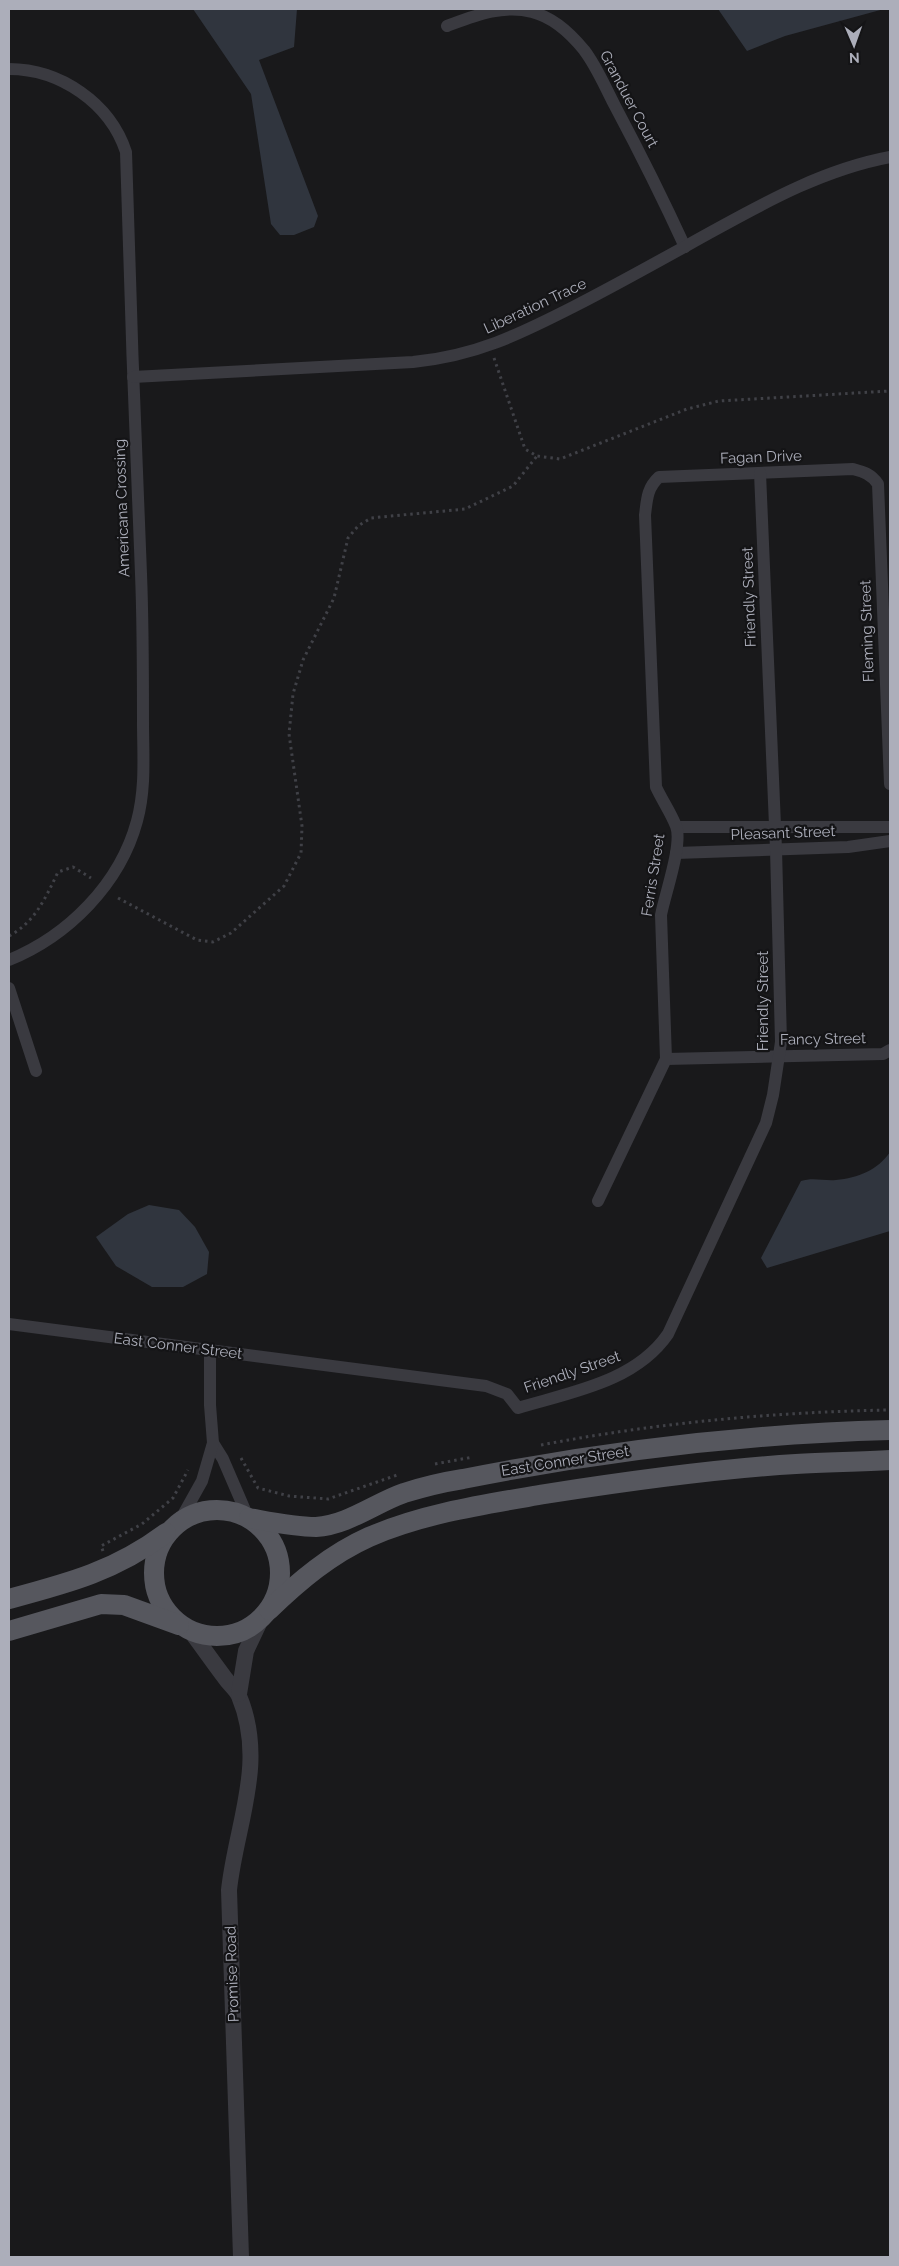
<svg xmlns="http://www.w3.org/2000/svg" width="899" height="2266" viewBox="0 0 899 2266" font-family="Raleway,sans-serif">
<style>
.water{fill:#30353e}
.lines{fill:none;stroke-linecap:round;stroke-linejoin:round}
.path{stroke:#404147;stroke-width:3;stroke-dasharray:2.5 4;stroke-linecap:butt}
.minor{stroke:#3a3a40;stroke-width:12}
.tertiary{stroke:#3a3a40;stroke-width:16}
.primary{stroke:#56575e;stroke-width:20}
.labels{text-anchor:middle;stroke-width:4.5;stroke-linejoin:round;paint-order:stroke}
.street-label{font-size:15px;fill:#acaeba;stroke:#141416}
</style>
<rect width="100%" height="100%" fill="#19191b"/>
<g class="water">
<polygon points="193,9 297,9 294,47 259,60 318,216 314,227 294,235 280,235 271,224 251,94"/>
<polygon points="718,9 884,9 785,36 747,51"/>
<path d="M890 1152V1231L767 1268 761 1258 801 1181C813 1177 823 1181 836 1180 858 1178 878 1170 890 1152Z"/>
<polygon points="149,1205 179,1210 195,1227 209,1252 207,1274 183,1287 152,1287 116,1266 96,1237 128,1214"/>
</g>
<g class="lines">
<g class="path">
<polyline points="494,358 525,449 537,456 560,459 687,409 719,401 890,391"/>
<polyline points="118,898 197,940 213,942 231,933 284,886 301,853 302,826 289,734 293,694 303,660 334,598 348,538 358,526 371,518 465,509 513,486 537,456"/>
<path d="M9 936C35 922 45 899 58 872L73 867 91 878"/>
<path d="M541 1445C656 1423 773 1412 890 1410"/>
<polyline points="241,1458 258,1488 289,1496 328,1499 400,1474"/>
<polyline points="435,1464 473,1457"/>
<polyline points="103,1551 101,1546 142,1524 173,1498 188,1470"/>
</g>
<g class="minor">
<path d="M447 26C474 16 503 4 532 12 552 17 571 34 584 50 597 67 605 87 615 106 640 153 663 199 685 247"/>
<path d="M9 69C60 69 110 103 126 152 130 293 135 433 141 574 143 623 143 672 143 722 143 755 146 788 137 821 120 884 68 936 9 960"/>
<path d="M133 377 413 362C475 356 518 335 573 307 620 283 666 257 713 231 769 200 826 169 890 157"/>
<polyline points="677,827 890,827"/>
<polyline points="676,853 848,847 890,841"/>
<polyline points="9,988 36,1071"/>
<polyline points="666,1059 883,1054 890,1050"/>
<path d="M598 1201 666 1059 661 915C665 894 683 844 676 826 671 813 662 800 656 787L645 515C647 499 647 488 659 477L853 469C864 472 871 474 878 484L890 784"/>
<path d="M9 1324 486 1386 507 1394 518 1408C571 1392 635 1382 668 1334L766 1123 773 1095 781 1042 776 849 760 473"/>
<polyline points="213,1443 223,1459 248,1517"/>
<polyline points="178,1524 202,1481 213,1443 210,1405 210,1349"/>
</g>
<g class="tertiary">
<path d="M189 1629C201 1645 213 1662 225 1678 229 1684 236 1689 239 1696 267 1763 236 1824 229 1890L241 2257"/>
<polyline points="239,1694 246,1651 262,1617"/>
</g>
<g class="primary">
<circle cx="217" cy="1573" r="63"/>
<path d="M249 1518C271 1522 294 1527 316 1527 348 1525 375 1503 404 1493 423 1487 444 1482 463 1479 604 1451 746 1434 890 1430"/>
<path d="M9 1599C69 1583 115 1571 166 1533"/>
<path d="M269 1610C299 1581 331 1554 369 1537 424 1513 487 1504 545 1494 628 1481 712 1469 796 1464 827 1462 859 1462 890 1460"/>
<polyline points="9,1631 101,1604 124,1605 179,1625"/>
</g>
</g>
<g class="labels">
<g class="street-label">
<text transform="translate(629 99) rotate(62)" y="5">Granduer Court</text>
<text transform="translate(535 306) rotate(-25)" y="5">Liberation Trace</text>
<text transform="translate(761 457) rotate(-2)" y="5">Fagan Drive</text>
<text transform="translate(122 508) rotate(-92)" y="5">Americana Crossing</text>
<text transform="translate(749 597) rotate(-92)" y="5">Friendly Street</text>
<text transform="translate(867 631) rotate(-92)" y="5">Fleming Street</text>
<text transform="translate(783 833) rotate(-2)" y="5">Pleasant Street</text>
<text transform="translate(653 875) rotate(-81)" y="5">Ferris Street</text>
<text transform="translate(763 1001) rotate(-90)" y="5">Friendly Street</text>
<text transform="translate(823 1039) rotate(-1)" y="5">Fancy Street</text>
<text transform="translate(178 1346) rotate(7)" y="5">East Conner Street</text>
<text transform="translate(572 1372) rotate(-19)" y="5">Friendly Street</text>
<text transform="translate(565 1461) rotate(-9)" y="5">East Conner Street</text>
<text transform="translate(232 1974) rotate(-92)" y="5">Promise Road</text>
</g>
</g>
<rect width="899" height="2266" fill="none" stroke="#acaeba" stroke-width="20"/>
<g transform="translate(854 45) rotate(178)" stroke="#141416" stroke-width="4" paint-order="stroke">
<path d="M0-4L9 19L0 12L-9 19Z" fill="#acaeba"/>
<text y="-8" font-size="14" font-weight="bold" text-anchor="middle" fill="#acaeba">N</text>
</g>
</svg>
